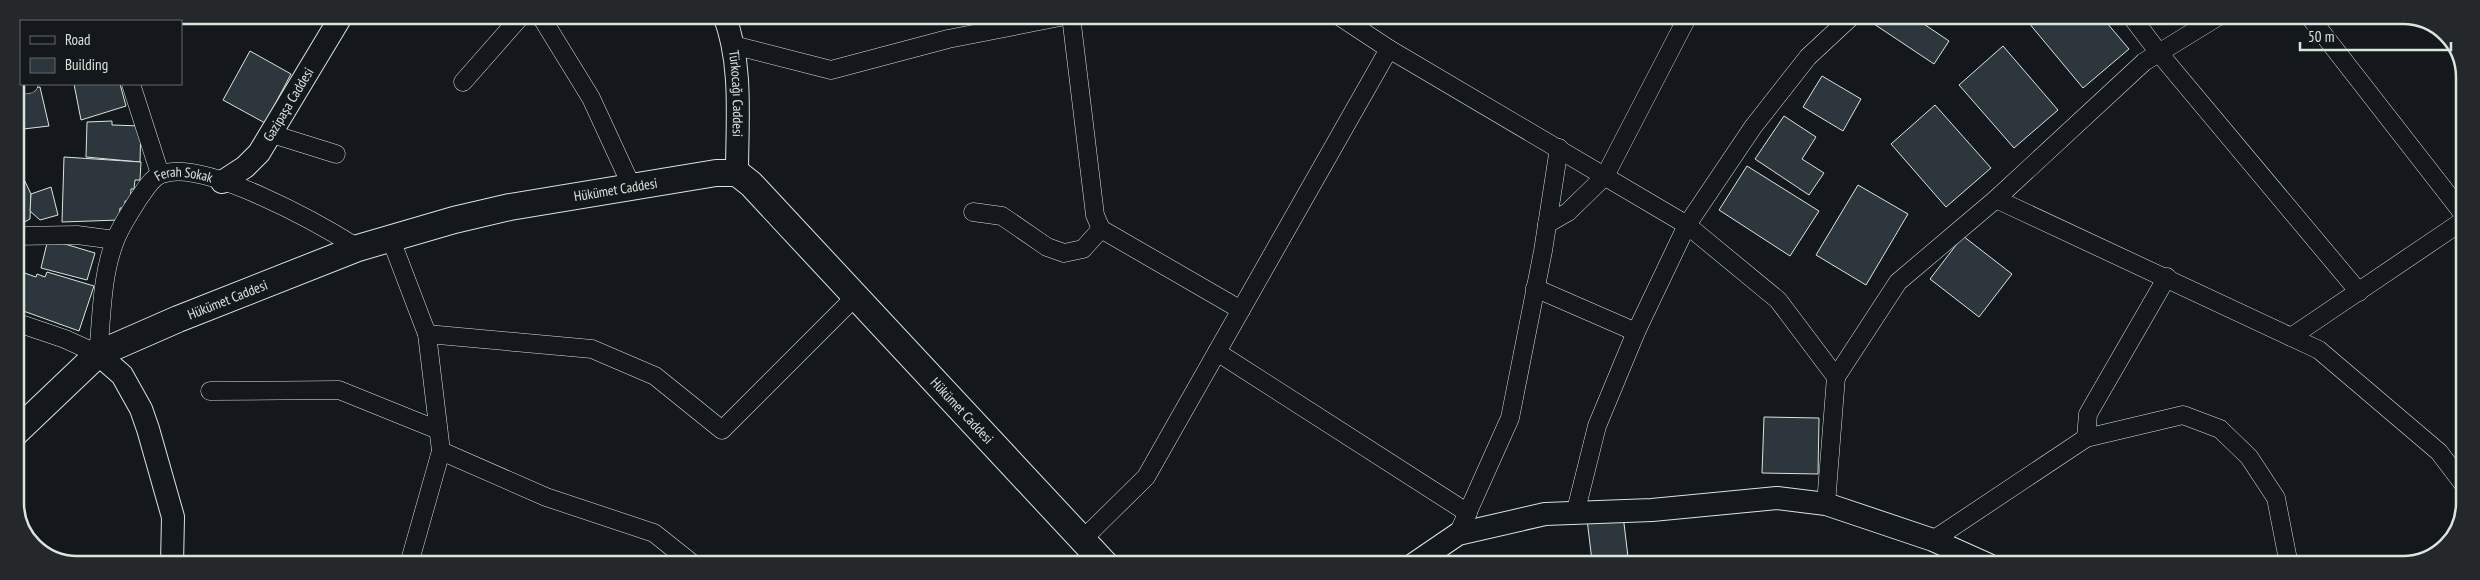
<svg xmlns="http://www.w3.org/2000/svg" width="2480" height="580" viewBox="0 0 2480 580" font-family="'PT Sans Narrow',sans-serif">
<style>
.building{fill:#2c363c;stroke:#d8e6dc}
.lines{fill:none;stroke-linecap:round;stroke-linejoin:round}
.minor-casing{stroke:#d8e6dc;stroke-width:19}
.tertiary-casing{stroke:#d8e6dc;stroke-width:24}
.secondary-casing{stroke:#d8e6dc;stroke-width:28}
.minor{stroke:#14181c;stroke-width:18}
.tertiary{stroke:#14181c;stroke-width:22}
.secondary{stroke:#14181c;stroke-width:26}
.labels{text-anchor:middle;stroke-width:4;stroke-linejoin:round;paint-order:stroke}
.street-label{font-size:14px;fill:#d8e6dc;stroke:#14181c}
.rim{fill:none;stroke:#d8e6dc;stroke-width:2.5}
</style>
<rect width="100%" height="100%" fill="#14181c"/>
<g class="building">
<polygon points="84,15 94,15 97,21 67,20"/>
<polygon points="1879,16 1912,16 1949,41 1934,64 1874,24"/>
<polygon points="2023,16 2101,16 2129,49 2083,88"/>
<polygon points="2151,16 2169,16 2158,25"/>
<polygon points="2003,46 2058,110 2014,148 1959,85"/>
<polygon points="250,51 291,74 265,123 223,100"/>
<polygon points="1822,76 1861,99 1843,131 1803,107"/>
<polygon points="74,84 120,84 126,106 81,120"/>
<polygon points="40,87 49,126 15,130 15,91"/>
<polygon points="1935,105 1991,168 1946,207 1891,144"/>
<polygon points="1784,116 1816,137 1802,159 1824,173 1809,195 1755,159"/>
<polygon points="112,121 112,125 141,126 140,162 86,157 87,122"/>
<polygon points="64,157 141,162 140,180 135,180 134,189 131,189 130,201 125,201 125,208 120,208 119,220 62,222"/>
<polygon points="1747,166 1819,211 1790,256 1719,210"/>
<polygon points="20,171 31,194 30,219 15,227 15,175"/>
<polygon points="1858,185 1908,214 1866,285 1816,255"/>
<polygon points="51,187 58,215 40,220 30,211 31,194"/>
<polygon points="1963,236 2012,274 1979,317 1930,279"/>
<polygon points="48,239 95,253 87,280 41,268"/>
<polygon points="19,271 36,277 37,274 45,277 47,272 94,286 79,331 15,308 15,279"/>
<polygon points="1764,417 1819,418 1818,474 1762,473"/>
<polygon points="1623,515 1628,557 1592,561 1587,519"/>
</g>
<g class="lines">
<g class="minor-casing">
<g id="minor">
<polyline points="109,15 111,21"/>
<polyline points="540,15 591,98 632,187"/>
<polyline points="1071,16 1095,215 1101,229 1241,310"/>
<polyline points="1339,16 1389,49 1687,225 1778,300 1836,377 1826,504"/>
<polyline points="2131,16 2159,53 2359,292"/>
<polyline points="2309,16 2464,215"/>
<polyline points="733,45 831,70 948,39 1065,16"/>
<polyline points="463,82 522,15"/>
<polyline points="131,84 160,174"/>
<polyline points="15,86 29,84"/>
<polyline points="272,134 336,154"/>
<polyline points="1996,199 2319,350 2439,452 2464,485"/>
<polyline points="973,212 1002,216 1047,247 1064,253 1083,249 1101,229"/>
<polyline points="1547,224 1568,212 1605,176 1688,16"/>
<polyline points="15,236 77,235 115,240"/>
<polyline points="390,237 427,334 441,451 409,564"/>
<polyline points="1535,288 1636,332"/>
<path id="s1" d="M15 322 65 339 98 354C102 317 101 277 115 241 120 227 131 211 139 198 145 190 152 177 162 174 205 159 320 224 358 248"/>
<polyline points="427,334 592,349 655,376 722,430 855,297"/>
<polyline points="2291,337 2464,220"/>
<polyline points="1217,352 1468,513"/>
<polyline points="1836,377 1898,282 1996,199 2144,62 2219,16"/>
<polyline points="210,391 339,390 438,430"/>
<polyline points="2086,438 2088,414 2167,277"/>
<polyline points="441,451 546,497 654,533 693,564"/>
<polyline points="1575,514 1597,426 1636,332 1687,225 1753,127 1808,57 1852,16"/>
<polyline points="1458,534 1510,418 1543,251 1559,148"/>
<polyline points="1933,540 2086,438 2183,415 2220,429 2249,457 2276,498 2289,565"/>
<polyline points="1081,541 1146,477 1389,49"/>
</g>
</g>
<g class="tertiary-casing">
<g id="tertiary">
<path id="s2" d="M724 15C743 64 737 122 737 173"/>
<path id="s3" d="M222 182 245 167 259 153 342 15"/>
<polyline points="98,354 122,375 141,409 148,429 173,517 172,564"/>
<polyline points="1414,564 1458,534 1545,514 1652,510 1777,498 1826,504 1933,540 1989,565"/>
</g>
</g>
<g class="secondary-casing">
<g id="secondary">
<path id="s4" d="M15 433 98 354 178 319 358 248 454 220 510 207 716 173H737L751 184 1105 564"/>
</g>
</g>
<use href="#minor" class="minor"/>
<use href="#tertiary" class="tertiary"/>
<use href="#secondary" class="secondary"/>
</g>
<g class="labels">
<g class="street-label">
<text dy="5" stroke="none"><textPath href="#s2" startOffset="80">Türkocağı Caddesi</textPath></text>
<text dy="5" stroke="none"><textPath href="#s3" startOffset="104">Gazipaşa Caddesi</textPath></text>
<text dy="5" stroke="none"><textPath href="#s1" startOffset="309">Ferah Sokak</textPath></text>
<text dy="5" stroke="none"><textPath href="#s4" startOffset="660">Hükümet Caddesi</textPath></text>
<text dy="5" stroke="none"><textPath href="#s4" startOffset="255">Hükümet Caddesi</textPath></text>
<text dy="5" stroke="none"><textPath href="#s4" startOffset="1110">Hükümet Caddesi</textPath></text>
</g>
</g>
<path d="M0 0H2480V580H0ZM77 24H2403A53 53 0 0 1 2456 77V503A53 53 0 0 1 2403 556H77A53 53 0 0 1 24 503V77A53 53 0 0 1 77 24Z" fill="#24282b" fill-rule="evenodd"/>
<path class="rim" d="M77 24H2403A53 53 0 0 1 2456 77V503A53 53 0 0 1 2403 556H77A53 53 0 0 1 24 503V77A53 53 0 0 1 77 24Z"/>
<rect x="20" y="20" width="162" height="65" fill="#14181c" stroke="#626a69"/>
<rect x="30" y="36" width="25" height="8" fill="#14181c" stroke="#626a69"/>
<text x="65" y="45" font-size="15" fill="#d8e6dc">Road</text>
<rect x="30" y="58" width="25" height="15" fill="#2c363c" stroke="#626a69"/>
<text x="65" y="70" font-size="15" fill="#d8e6dc">Building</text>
<path d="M2300 42v8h151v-8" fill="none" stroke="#d8e6dc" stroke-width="2.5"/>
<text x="2308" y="42" font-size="15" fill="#d8e6dc" stroke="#14181c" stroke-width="4" paint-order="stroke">50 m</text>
</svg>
